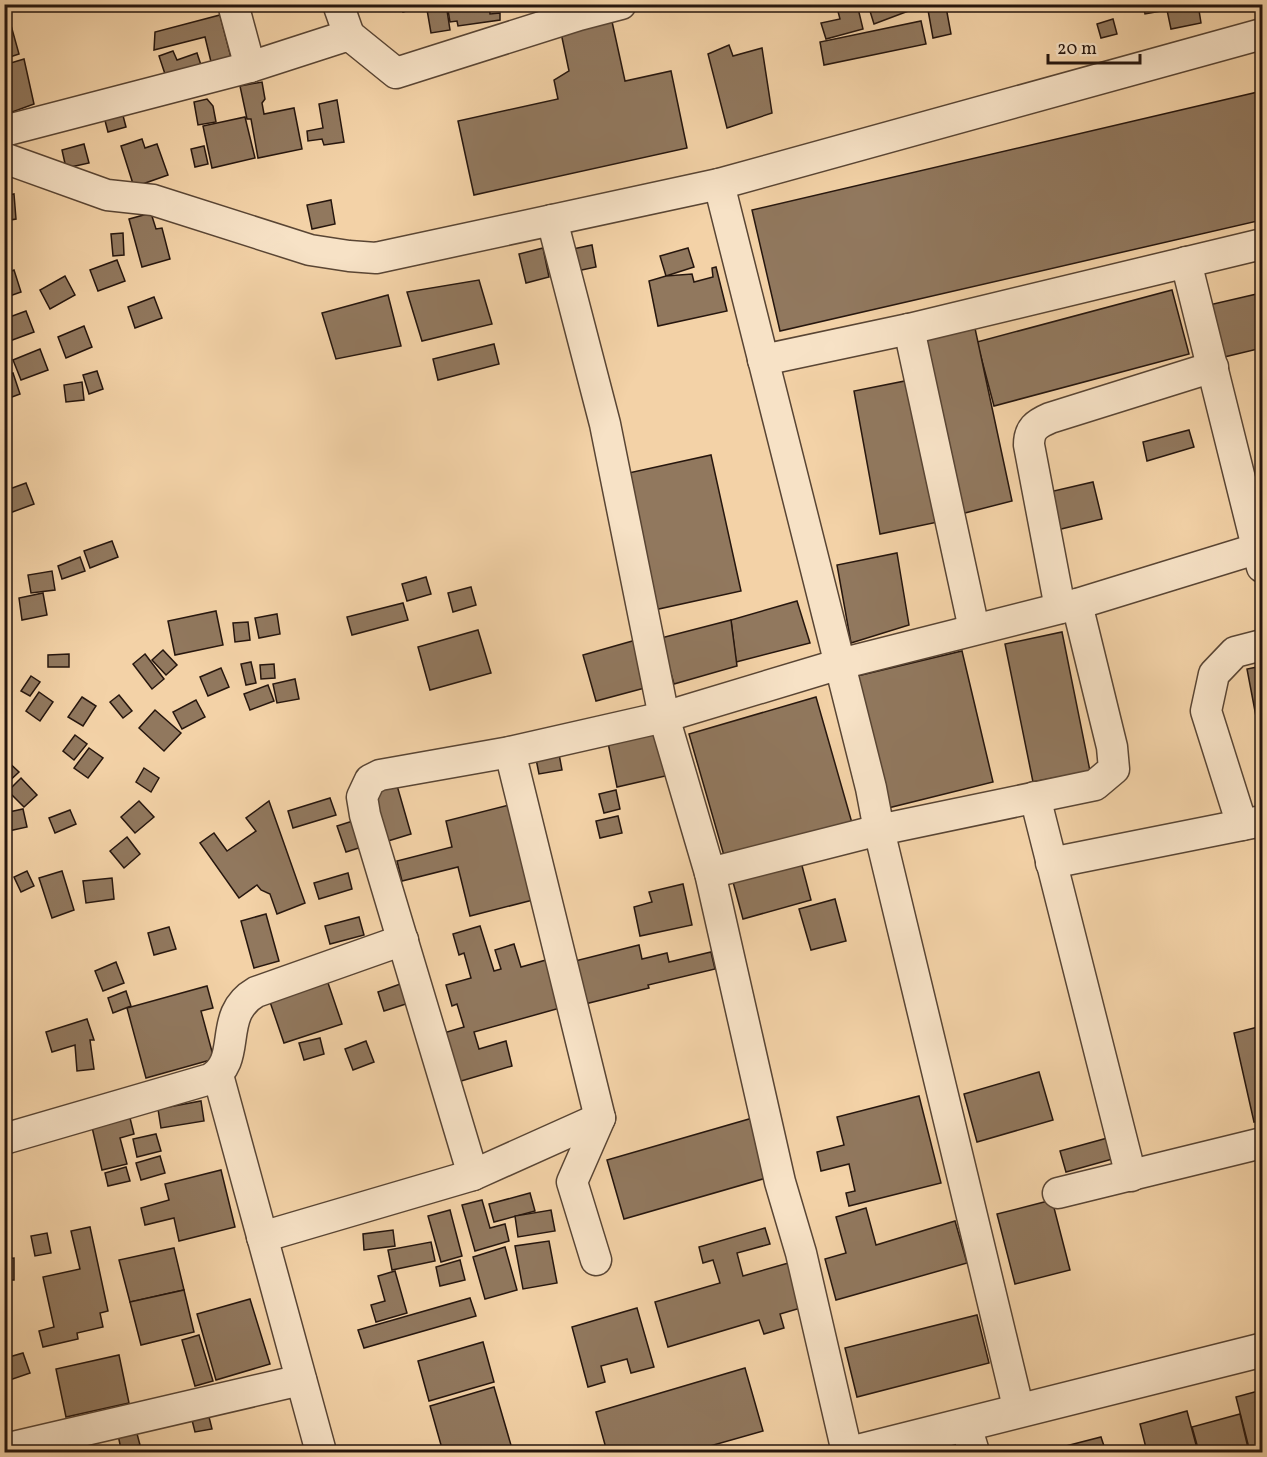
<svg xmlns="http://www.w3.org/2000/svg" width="1267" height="1457" viewBox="0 0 1267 1457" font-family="Vollkorn,serif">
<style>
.building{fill:#91785e;stroke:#26160e;stroke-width:1.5}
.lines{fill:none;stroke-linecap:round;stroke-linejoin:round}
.minor-casing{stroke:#594534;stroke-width:33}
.tertiary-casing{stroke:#594534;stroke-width:36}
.minor{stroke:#f7e2c6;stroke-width:30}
.tertiary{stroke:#f7e2c6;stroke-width:33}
</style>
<rect width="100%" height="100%" fill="#f3d2a7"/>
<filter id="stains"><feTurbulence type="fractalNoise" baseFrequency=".00333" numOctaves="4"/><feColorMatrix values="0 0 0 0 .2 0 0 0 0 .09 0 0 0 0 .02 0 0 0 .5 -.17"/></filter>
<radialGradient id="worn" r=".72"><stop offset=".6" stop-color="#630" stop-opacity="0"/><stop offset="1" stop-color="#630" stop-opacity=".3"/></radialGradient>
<g class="building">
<polygon points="401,4 419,4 420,7 403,12"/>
<polygon points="426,4 446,4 450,30 431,33"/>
<polygon points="447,4 489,4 490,14 500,13 500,20 458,26 457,21 450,22"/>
<polygon points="836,4 857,4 863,29 826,39 821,23 840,19"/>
<polygon points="878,4 927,4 874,24 869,8"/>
<polygon points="1143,4 1198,4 1201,23 1171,29 1167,10 1145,14"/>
<polygon points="946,7 951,34 933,38 928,10"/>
<polygon points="7,11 19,54 4,59 4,12"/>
<polygon points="220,15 233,65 213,70 205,37 154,50 155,32"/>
<polygon points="611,17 625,81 671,71 687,148 474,195 458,121 558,99 554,80 569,71 560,28"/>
<polygon points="1113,19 1117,34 1101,38 1097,24"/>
<polygon points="921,21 926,44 824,65 820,42"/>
<polygon points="729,45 733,56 762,48 772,113 727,128 708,54"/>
<polygon points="173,51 177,60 197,53 201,65 166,77 159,56"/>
<polygon points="24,59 34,104 4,115 4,65"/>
<polygon points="262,82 265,99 262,103 264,114 294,108 302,149 258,158 251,119 247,119 240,86"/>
<polygon points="1262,91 1262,220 780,331 752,210"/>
<polygon points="207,99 213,106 216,122 198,125 194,102"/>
<polygon points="337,100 344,142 324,145 322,139 308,141 307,131 323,128 319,104"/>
<polygon points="121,108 126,127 108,132 103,113"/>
<polygon points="245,117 255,158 212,168 203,126"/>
<polygon points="142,139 145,148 157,144 168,175 134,187 121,146"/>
<polygon points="84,144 89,163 66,168 62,150"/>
<polygon points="204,146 208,164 195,167 191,149"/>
<polygon points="14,194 16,219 4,221 4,196"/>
<polygon points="331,200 335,224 312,229 307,205"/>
<polygon points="151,213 156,229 162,228 170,259 142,267 129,219"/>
<polygon points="123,233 124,255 113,256 111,234"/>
<polygon points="592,245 596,267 572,272 568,250"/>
<polygon points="543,248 549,277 526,283 519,254"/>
<polygon points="688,248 694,267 666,276 660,256"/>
<polygon points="117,260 125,281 98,291 90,270"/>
<polygon points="716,267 727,311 658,326 649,281 666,276 692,274 694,282 713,277 712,268"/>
<polygon points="14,270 21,292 4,298 4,274"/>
<polygon points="65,276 75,295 50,309 40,290"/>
<polygon points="479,280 492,324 422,341 407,292"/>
<polygon points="1172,290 1189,354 994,406 977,342"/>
<polygon points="1261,293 1262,348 1220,358 1209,305"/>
<polygon points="388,295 401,346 336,359 322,313"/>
<polygon points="154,297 162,318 135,328 128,307"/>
<polygon points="26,311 34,332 7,342 4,334 4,319"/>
<polygon points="973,319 1012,501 957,515 917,337"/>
<polygon points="84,326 92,347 66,358 58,337"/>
<polygon points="494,344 499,364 438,380 433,359"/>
<polygon points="40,349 48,370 21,380 13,360"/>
<polygon points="97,371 103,389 89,394 83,375"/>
<polygon points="13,373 20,394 4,400 4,376"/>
<polygon points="905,381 938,522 880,534 854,391"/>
<polygon points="82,382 84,400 66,402 64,385"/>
<polygon points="1189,430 1194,447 1147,461 1143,442"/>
<polygon points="711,455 741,591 654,610 624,474"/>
<polygon points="1093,482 1102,519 1053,531 1045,493"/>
<polygon points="26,483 34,504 7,514 4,508 4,491"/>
<polygon points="112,541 118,557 90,568 84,551"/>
<polygon points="897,553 909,625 851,643 837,565"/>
<polygon points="80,557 85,571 62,579 58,566"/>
<polygon points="52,571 55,590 31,593 28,575"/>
<polygon points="426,577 431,594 407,601 402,584"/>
<polygon points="471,587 476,605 453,612 448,593"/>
<polygon points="43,593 47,615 22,620 19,598"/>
<polygon points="797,601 810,643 736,662 731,620"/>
<polygon points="403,603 408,620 352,635 347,617"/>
<polygon points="216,611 223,645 175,655 168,621"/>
<polygon points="277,614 280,634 259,638 255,618"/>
<polygon points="731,620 737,666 674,684 661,638"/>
<polygon points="248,622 250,640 235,642 233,623"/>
<polygon points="478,630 491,673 430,690 418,647"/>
<polygon points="1062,632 1090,771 1033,782 1005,644"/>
<polygon points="643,638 656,685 596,701 583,655"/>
<polygon points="163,650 177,665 166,675 152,660"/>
<polygon points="962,651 993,782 884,809 853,677"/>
<polygon points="69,654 69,667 48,667 48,655"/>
<polygon points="145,654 164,679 152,689 133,664"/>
<polygon points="251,662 256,683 246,685 241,664"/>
<polygon points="274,664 275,678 261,679 260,665"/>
<polygon points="1262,666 1262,748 1247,669"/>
<polygon points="221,668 229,687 208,696 200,677"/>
<polygon points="31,676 40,682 30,696 21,691"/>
<polygon points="295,679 299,699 277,703 273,684"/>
<polygon points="268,685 274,701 250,710 244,694"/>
<polygon points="39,692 53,702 40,721 26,711"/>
<polygon points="119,695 132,711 123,718 110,702"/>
<polygon points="82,697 96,706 83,726 68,717"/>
<polygon points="816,697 852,823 725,859 689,734"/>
<polygon points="196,700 205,717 182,729 173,712"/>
<polygon points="155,710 181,733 164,751 139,728"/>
<polygon points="663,725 674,774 617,787 607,738"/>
<polygon points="75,735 87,744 74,760 63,751"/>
<polygon points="89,748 103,758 88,778 74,768"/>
<polygon points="559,754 562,770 539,774 536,759"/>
<polygon points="4,758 19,772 4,786"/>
<polygon points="144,768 159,778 151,792 136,782"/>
<polygon points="21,778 37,795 24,807 8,791"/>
<polygon points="396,782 411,834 388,841 373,788"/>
<polygon points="616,790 620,809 604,813 599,794"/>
<polygon points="330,798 336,815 293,828 288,811"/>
<polygon points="139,801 154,817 135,833 121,817"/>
<polygon points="269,801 305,903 277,914 270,894 261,890 257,885 239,898 200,843 214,833 227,851 256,831 246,818"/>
<polygon points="513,804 537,899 470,916 458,867 402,881 397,861 452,847 446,821"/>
<polygon points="23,809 27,827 4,832 4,813"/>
<polygon points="70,810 76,824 55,833 49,818"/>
<polygon points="618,816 622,833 600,838 596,821"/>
<polygon points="356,820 365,846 346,852 337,826"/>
<polygon points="127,837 140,854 124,868 110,851"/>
<polygon points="801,862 811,900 743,919 733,882"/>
<polygon points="27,871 34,886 21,892 14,877"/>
<polygon points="62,871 74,910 52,918 39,878"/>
<polygon points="348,873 352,889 319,899 314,883"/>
<polygon points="112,878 114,899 86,903 83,881"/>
<polygon points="683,884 692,925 640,936 634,907 652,902 649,892"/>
<polygon points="835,899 846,941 811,950 799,909"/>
<polygon points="266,914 279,961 254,968 241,921"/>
<polygon points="359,917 364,935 330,944 325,926"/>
<polygon points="480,926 494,971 501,969 495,950 514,944 521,967 546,960 560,1008 474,1032 479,1049 506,1041 512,1066 451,1084 437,1035 464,1027 457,1004 452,1006 446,985 471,978 464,953 459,955 453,934"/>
<polygon points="169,927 176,949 154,955 148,933"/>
<polygon points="639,945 642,959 667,953 669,962 711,952 715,969 648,985 649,988 585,1004 575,961"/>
<polygon points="116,962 124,983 103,991 95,971"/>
<polygon points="327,980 342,1024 284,1043 269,999"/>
<polygon points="403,983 409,1003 384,1011 378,992"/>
<polygon points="207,986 213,1008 201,1011 214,1059 146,1078 127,1008"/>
<polygon points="126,991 131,1006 113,1013 108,998"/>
<polygon points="87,1019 94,1040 90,1040 94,1069 77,1071 75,1045 52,1052 46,1032"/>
<polygon points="1262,1026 1262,1120 1254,1122 1234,1033"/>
<polygon points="320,1038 324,1054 304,1060 299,1043"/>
<polygon points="366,1041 374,1062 353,1070 345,1049"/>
<polygon points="1039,1072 1053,1120 977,1142 964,1094"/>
<polygon points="919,1096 941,1183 849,1206 846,1193 855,1191 849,1164 821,1171 817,1152 844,1145 837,1117"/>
<polygon points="201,1101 204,1121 161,1128 158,1109"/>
<polygon points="129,1114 134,1134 120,1138 127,1164 102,1170 91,1123"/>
<polygon points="756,1117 773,1176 624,1219 607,1160"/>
<polygon points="156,1134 161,1151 137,1157 133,1139"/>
<polygon points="1111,1137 1116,1158 1066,1172 1060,1151"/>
<polygon points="160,1156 165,1173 141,1180 136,1163"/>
<polygon points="126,1167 130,1181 108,1186 105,1173"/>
<polygon points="221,1170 235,1227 179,1241 174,1218 145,1225 141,1208 169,1200 165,1184"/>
<polygon points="530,1193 535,1211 494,1222 489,1204"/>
<polygon points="482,1200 490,1228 505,1224 509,1241 475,1251 462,1205"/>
<polygon points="1052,1200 1070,1270 1015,1284 997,1214"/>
<polygon points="866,1208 876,1245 955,1221 967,1263 836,1300 825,1259 846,1253 836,1217"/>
<polygon points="450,1210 462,1256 441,1262 428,1216"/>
<polygon points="551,1210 555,1231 518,1237 515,1216"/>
<polygon points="90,1227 108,1311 100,1313 103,1327 77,1333 78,1339 43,1347 39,1331 54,1327 43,1277 80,1269 71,1231"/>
<polygon points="765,1228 770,1244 737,1253 743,1276 792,1262 804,1307 780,1314 784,1328 764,1334 759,1320 668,1347 655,1302 720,1283 713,1260 703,1263 699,1247"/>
<polygon points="393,1230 395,1246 364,1250 363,1234"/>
<polygon points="47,1233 51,1253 35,1256 31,1236"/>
<polygon points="549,1241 557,1283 523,1289 515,1246"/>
<polygon points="431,1242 435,1261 392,1270 388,1250"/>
<polygon points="505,1247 517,1290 485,1299 473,1257"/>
<polygon points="174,1248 184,1290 130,1302 119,1260"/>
<polygon points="14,1258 14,1280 4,1280 4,1259"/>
<polygon points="460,1260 465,1280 440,1286 436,1267"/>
<polygon points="395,1271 407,1313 376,1322 371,1305 385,1301 378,1276"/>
<polygon points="184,1290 194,1332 141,1345 130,1302"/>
<polygon points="470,1298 476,1316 364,1348 358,1330"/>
<polygon points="250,1299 270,1364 216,1380 197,1314"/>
<polygon points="637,1308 654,1367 631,1373 627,1359 601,1366 605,1382 588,1387 572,1327"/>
<polygon points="977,1315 989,1363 857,1397 845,1348"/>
<polygon points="199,1335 213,1381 195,1386 182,1340"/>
<polygon points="483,1342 494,1382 429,1401 418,1361"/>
<polygon points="4,1344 9,1357 23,1353 30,1373 4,1382"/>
<polygon points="119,1355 129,1403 66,1417 56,1369"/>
<polygon points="745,1368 763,1431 689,1452 607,1452 596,1412"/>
<polygon points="494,1387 513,1452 443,1452 430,1406"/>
<polygon points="1262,1390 1262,1452 1250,1452 1236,1397"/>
<polygon points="1187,1411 1198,1452 1147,1452 1140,1424"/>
<polygon points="1240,1414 1249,1452 1199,1452 1192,1427"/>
<polygon points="209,1417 212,1429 195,1432 192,1420"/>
<polygon points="136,1430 140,1445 121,1449 118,1435"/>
<polygon points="1101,1437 1106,1452 1055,1452 1054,1449"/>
</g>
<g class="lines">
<g class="minor-casing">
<g id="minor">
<polyline points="233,4 250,67"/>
<polyline points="338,4 349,35"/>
<polyline points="4,131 250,67 349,35 396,73 579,15 621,4"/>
<polyline points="4,158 107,195 153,200 310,250 349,256 376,258 719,184 1262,34"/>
<polyline points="719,184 871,788 879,830 1019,1411"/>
<polyline points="552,220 605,424 664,717 710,873 780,1182 801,1253 847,1452"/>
<polyline points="1186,262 1262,567"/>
<polyline points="909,329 974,629"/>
<polyline points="763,360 909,329 1262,244"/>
<path d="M1060 608 1029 445C1029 429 1036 424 1050 418L1213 367"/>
<polyline points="510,752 600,1118 572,1182 596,1260"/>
<polyline points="1035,797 1131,1176"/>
<polyline points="1242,825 1206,711 1214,674 1235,652 1262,645"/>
<polyline points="1051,863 1262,821"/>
<polyline points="710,873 879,830 1095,785 1114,769 1112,747 1077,604"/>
<polyline points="218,1075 321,1452"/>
<path d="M4 1139 210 1079C244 1060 216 1015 256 992L403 940"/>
<polyline points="473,1175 365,815 362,797 370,780 380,775 510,752 664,717 840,664 1077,604 1259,548"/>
<polyline points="1058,1193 1262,1143"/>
<polyline points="262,1237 473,1175 600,1118"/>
<polyline points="966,1426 974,1452"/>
<polyline points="4,1449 301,1380"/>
</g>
</g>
<g class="tertiary-casing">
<polyline id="tertiary" points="856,1452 1262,1350"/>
</g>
<use href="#minor" class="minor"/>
<use href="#tertiary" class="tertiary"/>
</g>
<rect width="1267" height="1457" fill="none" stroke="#f3d2a7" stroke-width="24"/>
<rect x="6" y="6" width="1255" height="1445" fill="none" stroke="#26160e" stroke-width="3"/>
<rect x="12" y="12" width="1243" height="1433" fill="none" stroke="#26160e" stroke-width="1.5"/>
<path d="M1048 54v9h92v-9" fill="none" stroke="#26160e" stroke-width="3"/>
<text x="1057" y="54" font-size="18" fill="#26160e" stroke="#f7e2c6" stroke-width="4.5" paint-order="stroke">20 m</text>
<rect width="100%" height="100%" filter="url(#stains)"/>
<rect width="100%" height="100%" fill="url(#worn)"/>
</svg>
